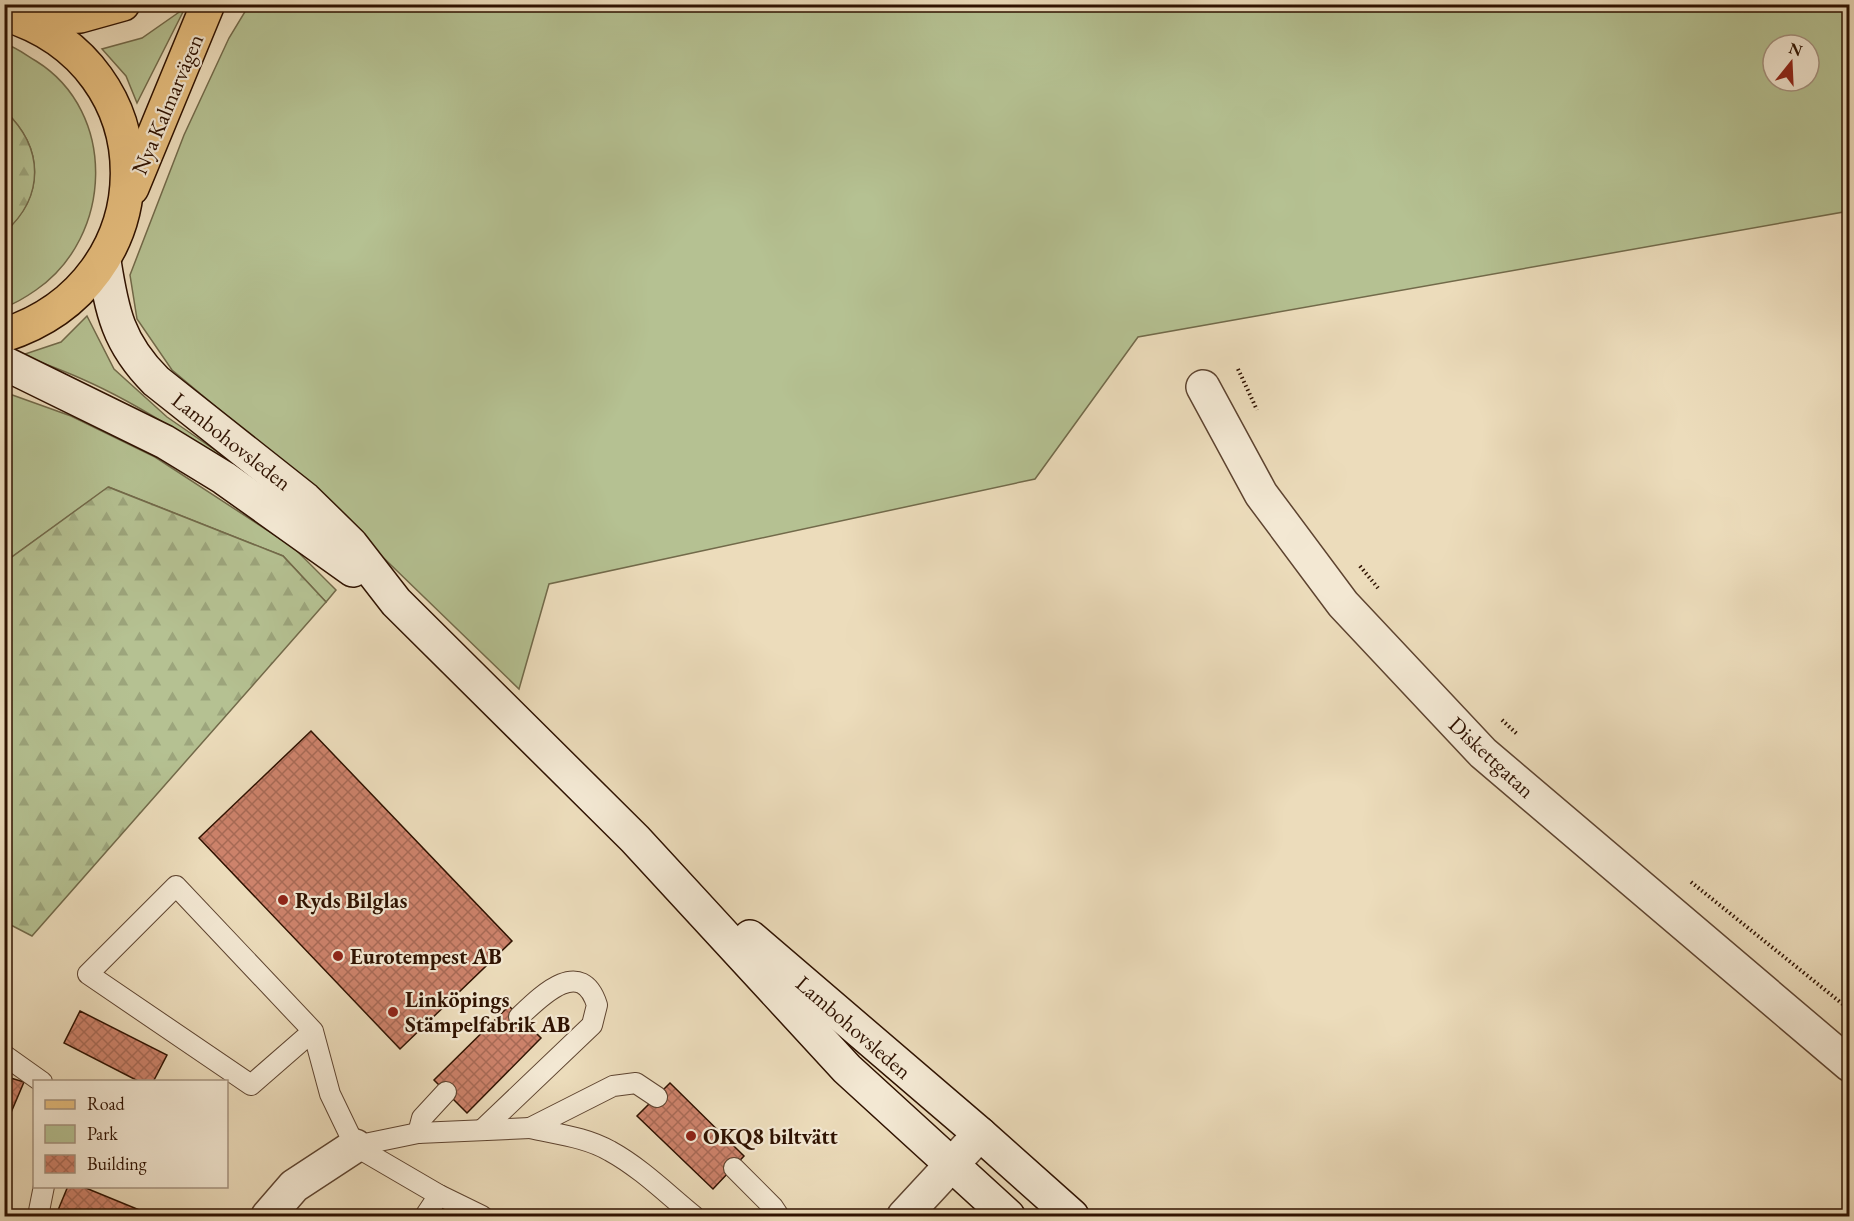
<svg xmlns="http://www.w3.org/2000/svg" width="1854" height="1221" viewBox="0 0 1854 1221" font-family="'EB Garamond',serif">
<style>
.green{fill:#b5c192;stroke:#726a4a;stroke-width:1.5;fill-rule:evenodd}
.forest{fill:url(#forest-firs);stroke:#726a4a;stroke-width:1.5}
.building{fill:url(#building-cross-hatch);stroke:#2f1201;stroke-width:1.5}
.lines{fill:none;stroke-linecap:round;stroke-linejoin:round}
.lane-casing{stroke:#5e4430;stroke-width:22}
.street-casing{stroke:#5e4430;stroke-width:36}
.secondary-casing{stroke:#2f1201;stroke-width:36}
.primary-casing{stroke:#2f1201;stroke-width:36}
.path{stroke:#2f1201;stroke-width:4;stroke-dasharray:1.5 3;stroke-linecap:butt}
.lane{stroke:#f3e8d3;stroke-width:20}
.street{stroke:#f3e8d3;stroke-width:33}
.secondary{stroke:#f3e8d3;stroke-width:33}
.primary{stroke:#e6be7e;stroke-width:33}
.poi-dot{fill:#8f2418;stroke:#f3e8d3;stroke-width:2}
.labels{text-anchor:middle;stroke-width:4.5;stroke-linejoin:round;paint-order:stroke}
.street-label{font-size:22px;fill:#2f1201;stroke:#f3e8d3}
.poi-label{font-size:22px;font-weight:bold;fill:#2f1201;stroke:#f3e8d3;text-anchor:start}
</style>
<defs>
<pattern id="forest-firs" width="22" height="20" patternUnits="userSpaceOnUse" patternTransform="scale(1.5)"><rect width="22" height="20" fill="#b5c192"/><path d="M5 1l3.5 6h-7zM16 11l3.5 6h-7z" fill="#9ca57c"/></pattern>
<pattern id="building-cross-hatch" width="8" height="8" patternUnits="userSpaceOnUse" patternTransform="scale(1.5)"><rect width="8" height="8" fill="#ce836c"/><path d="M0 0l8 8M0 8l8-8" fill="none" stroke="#a86a56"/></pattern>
</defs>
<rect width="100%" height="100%" fill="#ecdcbb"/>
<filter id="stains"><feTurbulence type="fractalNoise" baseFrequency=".00333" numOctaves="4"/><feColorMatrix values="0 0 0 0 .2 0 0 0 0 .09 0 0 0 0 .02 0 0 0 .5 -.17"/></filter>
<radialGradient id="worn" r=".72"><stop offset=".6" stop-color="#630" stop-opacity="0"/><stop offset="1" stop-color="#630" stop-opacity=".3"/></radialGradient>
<g class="green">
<path d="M249 5H1849V211L1138 337 1035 479 549 584 519 689 300 477 172 370 137 319 130 275 184 135 229 38ZM1773 45H1809V81H1773Z"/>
<polygon points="185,8 137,103 126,76 102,49 142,38"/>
<path d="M5 44C16 47 26 55 36 61 118 112 113 237 36 290 26 297 17 303 5 307L4 232C45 196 44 148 5 111Z"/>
<path d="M87 316 114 369 167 417 269 487 266 492C208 451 148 408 82 379 62 370 42 363 22 355L61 342Z"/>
<polygon points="4,392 71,416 155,457 293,547 336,590 326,602 283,556 109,487 5,562"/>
</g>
<g class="forest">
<path d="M5 111C44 148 45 196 5 232Z"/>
<polygon points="108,487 283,556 326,602 32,936 5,922 5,562"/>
</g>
<g class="building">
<polygon points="311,731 512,941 400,1049 199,838"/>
<polygon points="509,1006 541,1038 467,1113 434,1080"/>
<polygon points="80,1011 167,1055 153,1082 140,1082 64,1043"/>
<polygon points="4,1076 24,1082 4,1129"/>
<polygon points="670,1083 744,1156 713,1189 637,1116"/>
<polygon points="68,1186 81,1186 154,1216 59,1216 56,1215"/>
</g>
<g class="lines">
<g class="lane-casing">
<g id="lane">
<polyline points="313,1031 251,1085 88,974 176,886 313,1031 330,1094 355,1146 439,1195 482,1216"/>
<polyline points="4,1055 42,1082"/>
<path d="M657 1097 636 1083 613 1086 530 1128C556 1134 586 1137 610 1151 641 1168 667 1194 694 1216"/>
<path d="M483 1129 592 1025 597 1005C581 955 540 997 519 1017"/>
<polyline points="418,1133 422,1118 446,1092"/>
<polyline points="355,1146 418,1133 530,1128"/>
<polyline points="734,1168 773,1207 779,1216"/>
<polyline points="38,1216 44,1186"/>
<polyline points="425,1216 439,1195"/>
</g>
</g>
<g class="street-casing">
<g id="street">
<polyline points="1203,387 1261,494 1343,604 1483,753 1850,1065"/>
<polyline points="268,1216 294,1186 355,1146"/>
<polyline points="904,1216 980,1134"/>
</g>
</g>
<g class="secondary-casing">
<g id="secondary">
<path d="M104 261C112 312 118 343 156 381L305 499 351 544 396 602 635 839 847 1069 1008 1216"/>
<polyline points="4,363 165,442 224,478 353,570"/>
<polyline points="750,937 980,1134 1072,1216"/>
</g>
</g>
<g class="primary-casing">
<g id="primary">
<path d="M4 14C170 64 167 283 4 335"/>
<polyline points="24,20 80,16 123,4"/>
<polyline points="132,188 208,4"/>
</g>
</g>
<g class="path">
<polyline points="1238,369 1257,410"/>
<polyline points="1360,566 1378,588"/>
<polyline points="1502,720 1517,734"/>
<polyline points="1691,882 1850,1010"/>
</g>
<use href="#lane" class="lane"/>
<use href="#street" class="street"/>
<use href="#secondary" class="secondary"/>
<use href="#primary" class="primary"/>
</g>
<g class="poi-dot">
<circle cx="283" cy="900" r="6"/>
<circle cx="338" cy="956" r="6"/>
<circle cx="393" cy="1012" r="6"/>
<circle cx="691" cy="1136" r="6"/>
</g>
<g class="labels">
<g class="street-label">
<text transform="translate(167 104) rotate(-67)" y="8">Nya Kalmarvägen</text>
<text transform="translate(232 441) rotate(38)" y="8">Lambohovsleden</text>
<text transform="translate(1492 757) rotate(43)" y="8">Diskettgatan</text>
<text transform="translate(854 1027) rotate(41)" y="8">Lambohovsleden</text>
</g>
<g class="poi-label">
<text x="295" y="908">Ryds Bilglas</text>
<text x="350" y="964">Eurotempest AB</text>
<text x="405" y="1007">Linköpings<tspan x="405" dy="25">Stämpelfabrik AB</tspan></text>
<text x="703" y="1144">OKQ8 biltvätt</text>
</g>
</g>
<rect width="1854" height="1221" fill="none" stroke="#ecdcbb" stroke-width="24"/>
<rect x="6" y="6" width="1842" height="1209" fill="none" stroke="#2f1201" stroke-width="3"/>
<rect x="12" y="12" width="1830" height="1197" fill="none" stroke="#2f1201" stroke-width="1.5"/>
<rect x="33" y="1080" width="195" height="108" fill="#f3e8d3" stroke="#a5927f" stroke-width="1.5"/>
<rect x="45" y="1100" width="30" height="9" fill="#e6be7e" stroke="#a5927f" stroke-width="1.5"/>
<text x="87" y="1110" font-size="18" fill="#2f1201">Road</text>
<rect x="45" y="1125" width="30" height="18" fill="#b5c192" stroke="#a5927f" stroke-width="1.5"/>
<text x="87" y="1140" font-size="18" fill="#2f1201">Park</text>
<rect x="45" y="1155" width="30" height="18" fill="url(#building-cross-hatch)" stroke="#a5927f" stroke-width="1.5"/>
<text x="87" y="1170" font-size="18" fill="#2f1201">Building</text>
<g transform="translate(1791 63) rotate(18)"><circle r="28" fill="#f3e8d3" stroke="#a5927f" stroke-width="1.5"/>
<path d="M0-4.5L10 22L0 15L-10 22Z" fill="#8f2418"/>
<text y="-9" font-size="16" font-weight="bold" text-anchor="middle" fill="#2f1201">N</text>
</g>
<rect width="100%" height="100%" filter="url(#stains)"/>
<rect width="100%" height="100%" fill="url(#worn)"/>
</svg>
